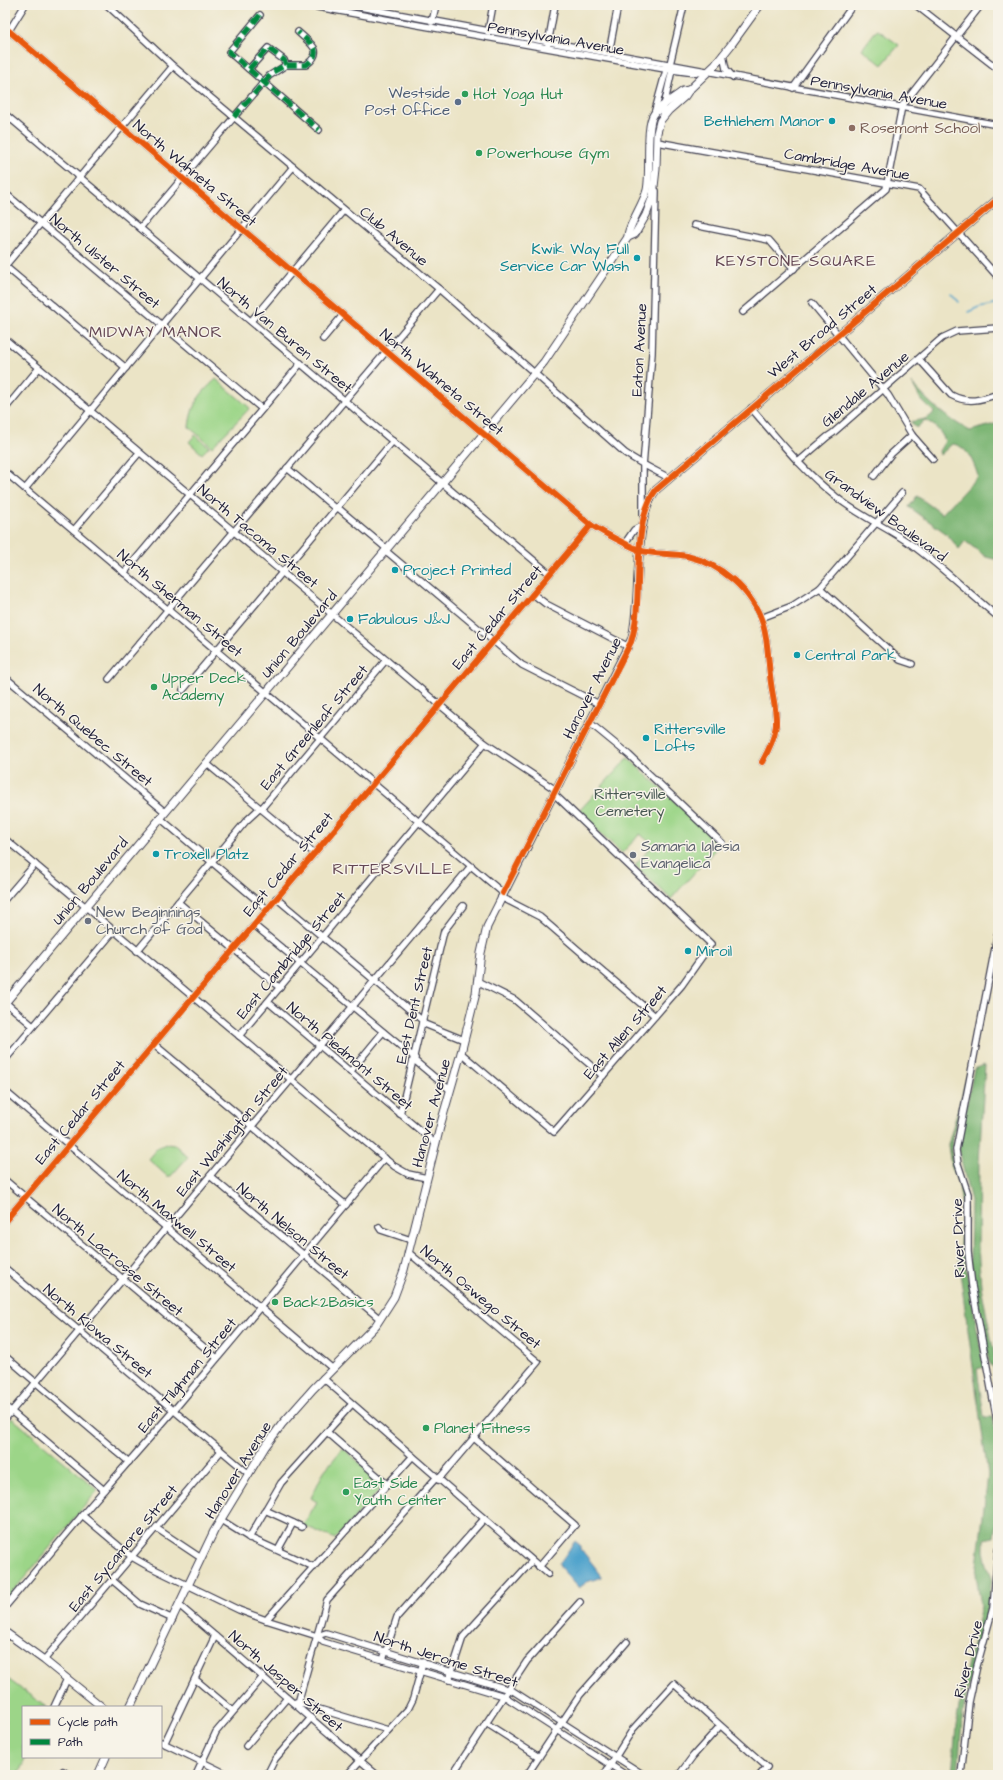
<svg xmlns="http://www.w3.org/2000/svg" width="1003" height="1780" viewBox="0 0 1003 1780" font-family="'Architects Daughter',sans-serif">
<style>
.green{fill:#9cd588;stroke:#5f7c62}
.forest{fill:#7db674;stroke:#506c58}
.water{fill:#50a3cc;stroke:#396284}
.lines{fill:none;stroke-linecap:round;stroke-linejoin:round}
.stream{stroke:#50a3cc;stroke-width:1.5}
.minor-casing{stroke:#403f50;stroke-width:8}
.major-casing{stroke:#403f50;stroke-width:9}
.minor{stroke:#fff;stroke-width:5.5}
.major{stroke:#fff;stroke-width:7}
.rail-casing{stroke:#22223b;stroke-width:3}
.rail{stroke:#f7f3e8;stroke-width:1.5;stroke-dasharray:4.5;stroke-linecap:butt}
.quiet{stroke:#00873e;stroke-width:5;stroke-dasharray:10 5;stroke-linecap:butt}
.cycleway-casing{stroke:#f7f3e8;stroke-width:8}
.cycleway{stroke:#e8590c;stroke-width:6}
.leisure-dot{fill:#2e9e5b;stroke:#f7f3e8;stroke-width:1.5}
.service-dot{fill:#5c6f8a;stroke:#f7f3e8;stroke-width:1.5}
.culture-dot{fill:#0f9aa8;stroke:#f7f3e8;stroke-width:1.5}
.education-dot{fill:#8d6e63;stroke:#f7f3e8;stroke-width:1.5}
.worship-dot{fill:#6b7280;stroke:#f7f3e8;stroke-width:1.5}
.labels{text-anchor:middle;stroke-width:3;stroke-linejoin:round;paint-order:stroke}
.street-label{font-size:15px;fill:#22223b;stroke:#f7f3e8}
.service-label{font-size:15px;fill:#4e5e75;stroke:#f7f3e8;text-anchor:end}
.leisure-label{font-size:15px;fill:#27864d;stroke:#f7f3e8;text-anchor:start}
.culture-label{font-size:15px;fill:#0d838f;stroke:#f7f3e8;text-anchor:start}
.education-label{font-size:15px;fill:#785e54;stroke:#f7f3e8;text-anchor:start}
.park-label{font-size:15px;fill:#475852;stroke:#f7f3e8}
.worship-label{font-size:15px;fill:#5b616d;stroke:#f7f3e8;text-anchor:start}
.neighbourhood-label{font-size:16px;letter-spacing:1px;fill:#644754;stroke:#f7f3e8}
</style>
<rect width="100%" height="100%" fill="#f7f3e8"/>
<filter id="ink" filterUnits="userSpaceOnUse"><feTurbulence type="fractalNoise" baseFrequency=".025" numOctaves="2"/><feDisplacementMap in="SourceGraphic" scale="8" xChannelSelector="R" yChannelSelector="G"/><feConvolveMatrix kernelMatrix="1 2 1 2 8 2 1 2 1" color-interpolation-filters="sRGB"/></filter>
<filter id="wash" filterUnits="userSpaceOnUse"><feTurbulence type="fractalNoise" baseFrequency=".012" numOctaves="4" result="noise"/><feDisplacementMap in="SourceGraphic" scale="16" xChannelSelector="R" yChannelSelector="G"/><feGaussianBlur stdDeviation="0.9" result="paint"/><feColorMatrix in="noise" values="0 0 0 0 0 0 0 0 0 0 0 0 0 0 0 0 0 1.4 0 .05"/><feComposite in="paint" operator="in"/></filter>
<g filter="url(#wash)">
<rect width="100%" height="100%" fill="#ebe4c6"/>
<g class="green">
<polygon points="878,30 899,45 882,65 862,49 875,32"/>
<path d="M216 379 250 408 212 447 189 427C192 403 199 395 216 379Z"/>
<polygon points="195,435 209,447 202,454 189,442"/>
<polygon points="628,758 720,844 671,899 635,865 653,845 640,834 622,853 578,812"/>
<polygon points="166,1144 175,1145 188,1157 171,1176 167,1176 148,1159 158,1147"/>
<polygon points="12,1418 98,1490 5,1601 5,1427"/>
<polygon points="343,1448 384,1485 335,1539 303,1525 317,1502 311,1498 324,1471"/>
<polygon points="5,1677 46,1707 23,1707 23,1757 26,1757 18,1775 5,1775"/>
</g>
<g class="forest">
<path d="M912 383C929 404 947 418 970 431L998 423V560L986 557 965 541 959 549 947 534 909 507 917 496 942 514 978 476C974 463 967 445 952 444L940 455 939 451 945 441C941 431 935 425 925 420L916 428 911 422C920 419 928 421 934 412L921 400Z"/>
<polygon points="985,1065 979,1162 978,1247 981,1286 998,1374 989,1362 970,1262 971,1201 959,1152 960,1138 974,1069"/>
<path d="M969 1069 952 1142V1158L963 1188 966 1220 964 1257 984 1367 977 1369 984 1417H993C999 1458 1000 1497 994 1537L984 1539V1551L987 1565 992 1577 988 1608 967 1690 962 1719 958 1775H952L956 1726 962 1688 981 1606 976 1574 988 1475 959 1265 962 1206 959 1185 951 1166 948 1145Z"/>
</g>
<polygon class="water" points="575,1541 581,1546 581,1549 602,1576 602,1577 587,1582 579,1588 560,1567 559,1564"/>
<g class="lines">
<g class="stream">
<polyline points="951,293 959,302"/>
<polyline points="968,312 979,307 998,303"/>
</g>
</g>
</g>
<g filter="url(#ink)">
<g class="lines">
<g class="minor-casing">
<g id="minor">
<path d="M107 5 173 66 439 289 625 453C639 463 654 470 669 478"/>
<polyline points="306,5 665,69 695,73 706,72"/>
<polyline points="349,5 998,125"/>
<polyline points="916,5 998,69"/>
<polyline points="260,15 229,52 319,130"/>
<polyline points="432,22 436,5"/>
<path d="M9 31 591 525C606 534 623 543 639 550 652 555 673 553 687 556 721 564 752 590 763 624 768 641 768 658 770 675 774 715 785 722 762 762"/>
<polyline points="488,32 493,5"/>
<polyline points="5,37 25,5"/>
<polyline points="548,44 555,5"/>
<polyline points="609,53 618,5"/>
<polyline points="723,55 726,69 733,77"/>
<polyline points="249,69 268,48 284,60 286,65"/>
<polyline points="793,88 853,5"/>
<polyline points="5,114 550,574"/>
<polyline points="654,114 667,67"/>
<polyline points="661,120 672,70 670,64 684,5"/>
<polyline points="657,142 919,189 998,277"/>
<polyline points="5,193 262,409"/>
<polyline points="694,225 769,240 794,269"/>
<path d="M140 228 269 76 286 65H306C325 51 311 44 298 32"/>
<polyline points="5,266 173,66"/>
<polyline points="5,266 126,368"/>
<polyline points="812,303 888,395 912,435 933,459"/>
<polyline points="743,312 886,189 902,106 981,5"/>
<polyline points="251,321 344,210"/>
<polyline points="5,339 485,743 556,790"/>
<polyline points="323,339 343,315"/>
<path d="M919 359 951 395C968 404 981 400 998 394"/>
<path d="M751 408C778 439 803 471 835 496 859 516 887 527 912 545 942 567 969 593 998 617"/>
<polyline points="5,409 39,368"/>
<polyline points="798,462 827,437 833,433 942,338 957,331 998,328"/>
<polyline points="287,468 336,509"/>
<polyline points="5,472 503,893"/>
<polyline points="874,476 891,454 912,435"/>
<polyline points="25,489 293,167"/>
<polyline points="337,507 387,549"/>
<polyline points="643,515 643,466 652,353 656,191"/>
<polyline points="74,530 139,453"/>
<polyline points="625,543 634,530 643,525"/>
<polyline points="386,551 522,665 599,704"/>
<polyline points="124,573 301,363"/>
<polyline points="820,588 900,660 912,664"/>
<polyline points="533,594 546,604 629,647"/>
<polyline points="761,618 792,606 820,588 902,493"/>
<polyline points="5,677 165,812"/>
<polyline points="109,679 439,289"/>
<polyline points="183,690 393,441"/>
<polyline points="590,723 629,755 722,843"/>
<polyline points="206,763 314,853"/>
<polyline points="261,809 386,660"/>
<polyline points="160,818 267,909"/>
<polyline points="5,839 394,1166 408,1174 427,1178"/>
<polyline points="501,897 540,917 655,1016"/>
<polyline points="276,898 423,1021"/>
<polyline points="5,899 35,864"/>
<polyline points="178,902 280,988"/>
<polyline points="254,925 415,1058"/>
<polyline points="998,932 956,1150 958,1164 968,1194 968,1252 972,1286 998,1426"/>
<polyline points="137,951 246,821 260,808"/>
<polyline points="477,981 515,1000 603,1076"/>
<polyline points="5,1002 33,1026"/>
<polyline points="268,1002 436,1144"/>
<polyline points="422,1023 464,1040"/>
<polyline points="239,1036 485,743"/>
<polyline points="154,1044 346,1205"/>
<polyline points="461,1053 554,1132 682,985 711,944 554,794"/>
<polyline points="5,1060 114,931"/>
<polyline points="414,1060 450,1090"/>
<polyline points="350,1072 383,1032"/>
<polyline points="5,1091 333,1369"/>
<polyline points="400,1114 444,931 463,906"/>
<polyline points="210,1176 380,1319"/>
<polyline points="5,1180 217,1358"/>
<polyline points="5,1221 591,525"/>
<polyline points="379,1227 381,1230 411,1240"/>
<polyline points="408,1252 538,1362 438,1480"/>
<polyline points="5,1268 249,1474"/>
<polyline points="5,1356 129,1462"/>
<polyline points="323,1378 548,1574"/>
<polyline points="5,1406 104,1490"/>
<polyline points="5,1419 471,866"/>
<polyline points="327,1432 388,1485"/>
<polyline points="474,1438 575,1525 539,1567"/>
<polyline points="265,1510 302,1527"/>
<polyline points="82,1515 132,1557 146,1565 239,1610 266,1620 317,1636 323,1642 504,1696 626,1775"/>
<polyline points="221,1520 248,1537 314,1567"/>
<polyline points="156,1528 201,1558"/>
<polyline points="249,1538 281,1483 352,1404"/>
<polyline points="278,1550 293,1523"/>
<polyline points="112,1580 140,1604 173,1619"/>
<polyline points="179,1605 377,1775"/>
<polyline points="5,1607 90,1506 174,1410 385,1158"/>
<polyline points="266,1620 412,1457"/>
<polyline points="317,1636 326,1633 513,1691 644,1775"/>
<polyline points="44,1660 221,1451"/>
<polyline points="383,1660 397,1617 484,1519"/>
<polyline points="195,1679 233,1711"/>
<polyline points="449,1680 463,1637 532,1561"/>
<polyline points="296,1702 388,1730"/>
<polyline points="298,1703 327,1600 436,1478"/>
<polyline points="54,1707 67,1679"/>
<polyline points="486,1723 539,1757"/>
<polyline points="161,1742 229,1775"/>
<polyline points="164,1744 215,1636"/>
<polyline points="246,1746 287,1698"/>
<polyline points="63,1771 69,1775"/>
<polyline points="196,1775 216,1732 263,1677"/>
<polyline points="267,1775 275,1759 311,1718"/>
<polyline points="347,1775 408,1709 413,1699 423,1662"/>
<polyline points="452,1775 527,1661 580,1602"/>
<polyline points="527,1775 580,1695 627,1642"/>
<polyline points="604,1775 633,1729 674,1684 767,1767 760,1775"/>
<polyline points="679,1775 693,1756 720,1726"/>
<polyline points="961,1775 969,1702 977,1666 993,1608 998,1550"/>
</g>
</g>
<g class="major-casing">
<g id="major">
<path d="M628 237C627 228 644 203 647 190 651 172 645 126 654 114 661 105 674 98 683 91L689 90"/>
<polyline points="5,1003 544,362 628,237 635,234 646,215 653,196 656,169 657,133 660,121 669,110 685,96 689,90 715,65 731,45 760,5"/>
<polyline points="5,1632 44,1660 102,1707"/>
<path d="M130 1707 214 1531 265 1447 282 1424 313 1389 376 1325 394 1297 404 1270 441 1123 461 1053 476 993 481 953 487 927 632 638C642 596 632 522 656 490L998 199"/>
<polyline points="98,1775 106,1757"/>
</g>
</g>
<use href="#minor" class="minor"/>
<use href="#major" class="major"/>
<g class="rail-casing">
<polyline id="rail" points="998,1193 998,1209"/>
</g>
<use href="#rail" class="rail"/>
<g class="quiet">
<polyline points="260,15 229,52 319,130"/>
<polyline points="249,69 268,48 284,60 286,65"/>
<path d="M234 117 273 72 286 65H306C325 51 311 44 298 32"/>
</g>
<g class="cycleway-casing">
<g id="cycleway">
<path d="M9 31 591 525C606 534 623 543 639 550 652 555 673 553 687 556 721 564 752 590 763 624 768 641 768 658 770 675 774 715 785 722 762 762"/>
<path d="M503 893 631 642C645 599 629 525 656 490L998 199"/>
<polyline points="5,1221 591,525"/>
</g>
</g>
<use href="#cycleway" class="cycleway"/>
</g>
</g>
<g class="leisure-dot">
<circle cx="465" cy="94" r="4"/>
<circle cx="479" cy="153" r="4"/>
<circle cx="154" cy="687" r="4"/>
<circle cx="275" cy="1302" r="4"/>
<circle cx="426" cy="1428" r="4"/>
<circle cx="346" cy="1492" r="4"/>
</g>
<circle class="service-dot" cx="458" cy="102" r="4"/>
<g class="culture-dot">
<circle cx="832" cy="121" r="4"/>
<circle cx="637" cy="258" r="4"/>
<circle cx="395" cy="570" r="4"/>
<circle cx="350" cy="619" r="4"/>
<circle cx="797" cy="655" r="4"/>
<circle cx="646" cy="738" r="4"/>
<circle cx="156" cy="854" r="4"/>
<circle cx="688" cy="951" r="4"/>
</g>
<circle class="education-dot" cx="852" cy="128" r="4"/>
<g class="worship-dot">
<circle cx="633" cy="855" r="4"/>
<circle cx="88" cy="921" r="4"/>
</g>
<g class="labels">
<g class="street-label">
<text transform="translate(556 38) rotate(10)" y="5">Pennsylvania Avenue</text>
<text transform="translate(879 92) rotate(10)" y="5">Pennsylvania Avenue</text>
<text transform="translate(847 164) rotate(10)" y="5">Cambridge Avenue</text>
<text transform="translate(195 173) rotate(40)" y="5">North Wahneta Street</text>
<text transform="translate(394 236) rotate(40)" y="5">Club Avenue</text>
<text transform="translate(105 261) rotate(40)" y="5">North Ulster Street</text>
<text transform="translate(822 331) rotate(-40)" y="5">West Broad Street</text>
<text transform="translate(285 335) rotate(40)" y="5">North Van Buren Street</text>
<text transform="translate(639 350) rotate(-87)" y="5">Eaton Avenue</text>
<text transform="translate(442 382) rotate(40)" y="5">North Wahneta Street</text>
<text transform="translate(865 389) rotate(-40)" y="5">Glendale Avenue</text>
<text transform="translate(886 515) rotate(36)" y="5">Grandview Boulevard</text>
<text transform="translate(258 536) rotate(40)" y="5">North Tacoma Street</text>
<text transform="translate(180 603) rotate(40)" y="5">North Sherman Street</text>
<text transform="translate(497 617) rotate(-50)" y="5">East Cedar Street</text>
<text transform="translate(299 634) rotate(-50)" y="5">Union Boulevard</text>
<text transform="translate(592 688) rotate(-63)" y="5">Hanover Avenue</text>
<text transform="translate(314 727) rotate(-50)" y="5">East Greenleaf Street</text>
<text transform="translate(93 735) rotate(40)" y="5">North Quebec Street</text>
<text transform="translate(288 864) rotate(-50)" y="5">East Cedar Street</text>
<text transform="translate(90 881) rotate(-50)" y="5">Union Boulevard</text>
<text transform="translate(291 955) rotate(-50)" y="5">East Cambridge Street</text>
<text transform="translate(414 1005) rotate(-77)" y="5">East Dent Street</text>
<text transform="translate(625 1032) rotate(-49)" y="5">East Allen Street</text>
<text transform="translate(350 1056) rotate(40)" y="5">North Piedmont Street</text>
<text transform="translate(80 1112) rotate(-50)" y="5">East Cedar Street</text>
<text transform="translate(431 1113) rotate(-75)" y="5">Hanover Avenue</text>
<text transform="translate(232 1131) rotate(-50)" y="5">East Washington Street</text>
<text transform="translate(177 1221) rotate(40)" y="5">North Maxwell Street</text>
<text transform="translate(293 1231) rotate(40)" y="5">North Nelson Street</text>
<text transform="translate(958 1238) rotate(-92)" y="5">River Drive</text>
<text transform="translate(118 1260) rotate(40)" y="5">North Lacrosse Street</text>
<text transform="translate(481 1297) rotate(40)" y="5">North Oswego Street</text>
<text transform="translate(98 1331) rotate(40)" y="5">North Kiowa Street</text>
<text transform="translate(187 1375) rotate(-50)" y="5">East Tilghman Street</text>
<text transform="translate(238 1470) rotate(-58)" y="5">Hanover Avenue</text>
<text transform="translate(123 1548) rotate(-50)" y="5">East Sycamore Street</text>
<text transform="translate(446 1659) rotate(18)" y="5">North Jerome Street</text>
<text transform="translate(968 1659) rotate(-76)" y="5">River Drive</text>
<text transform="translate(286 1681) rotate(41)" y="5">North Jasper Street</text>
</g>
<g class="service-label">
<text x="450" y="98">Westside<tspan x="450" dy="17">Post Office</tspan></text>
</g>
<g class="leisure-label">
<text x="473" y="99">Hot Yoga Hut</text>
<text x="487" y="158">Powerhouse Gym</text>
<text x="162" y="683">Upper Deck<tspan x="162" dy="17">Academy</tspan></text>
<text x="283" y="1307">Back2Basics</text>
<text x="434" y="1433">Planet Fitness</text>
<text x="354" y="1488">East Side<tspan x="354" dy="17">Youth Center</tspan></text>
</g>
<g class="culture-label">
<text x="824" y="126" text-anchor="end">Bethlehem Manor</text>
<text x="629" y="254" text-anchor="end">Kwik Way Full<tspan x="629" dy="17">Service Car Wash</tspan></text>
<text x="403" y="575">Project Printed</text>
<text x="358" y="624">Fabulous J&amp;J</text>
<text x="805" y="660">Central Park</text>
<text x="654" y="734">Rittersville<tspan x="654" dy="17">Lofts</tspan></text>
<text x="164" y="859">Troxell Platz</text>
<text x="696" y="956">Miroil</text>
</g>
<g class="education-label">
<text x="860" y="133">Rosemont School</text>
</g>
<g class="park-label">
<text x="630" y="799">Rittersville<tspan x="630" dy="17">Cemetery</tspan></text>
</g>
<g class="worship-label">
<text x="641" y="851">Samaria Iglesia<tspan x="641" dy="17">Evangelica</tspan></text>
<text x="96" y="917">New Beginnings<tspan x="96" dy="17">Church of God</tspan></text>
</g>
<g class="neighbourhood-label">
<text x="796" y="266">KEYSTONE SQUARE</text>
<text x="156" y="337">MIDWAY MANOR</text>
<text x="393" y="874">RITTERSVILLE</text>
</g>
</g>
<rect width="1003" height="1780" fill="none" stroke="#f7f3e8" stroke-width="20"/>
<rect x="22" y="1706" width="140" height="52" fill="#f7f3e8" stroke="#a29fa3"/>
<rect x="30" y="1719" width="20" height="6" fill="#e8590c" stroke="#a29fa3"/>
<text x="58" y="1726" font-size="12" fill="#22223b">Cycle path</text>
<rect x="30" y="1739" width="20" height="6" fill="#00873e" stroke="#a29fa3"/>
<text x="58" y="1746" font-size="12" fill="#22223b">Path</text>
</svg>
